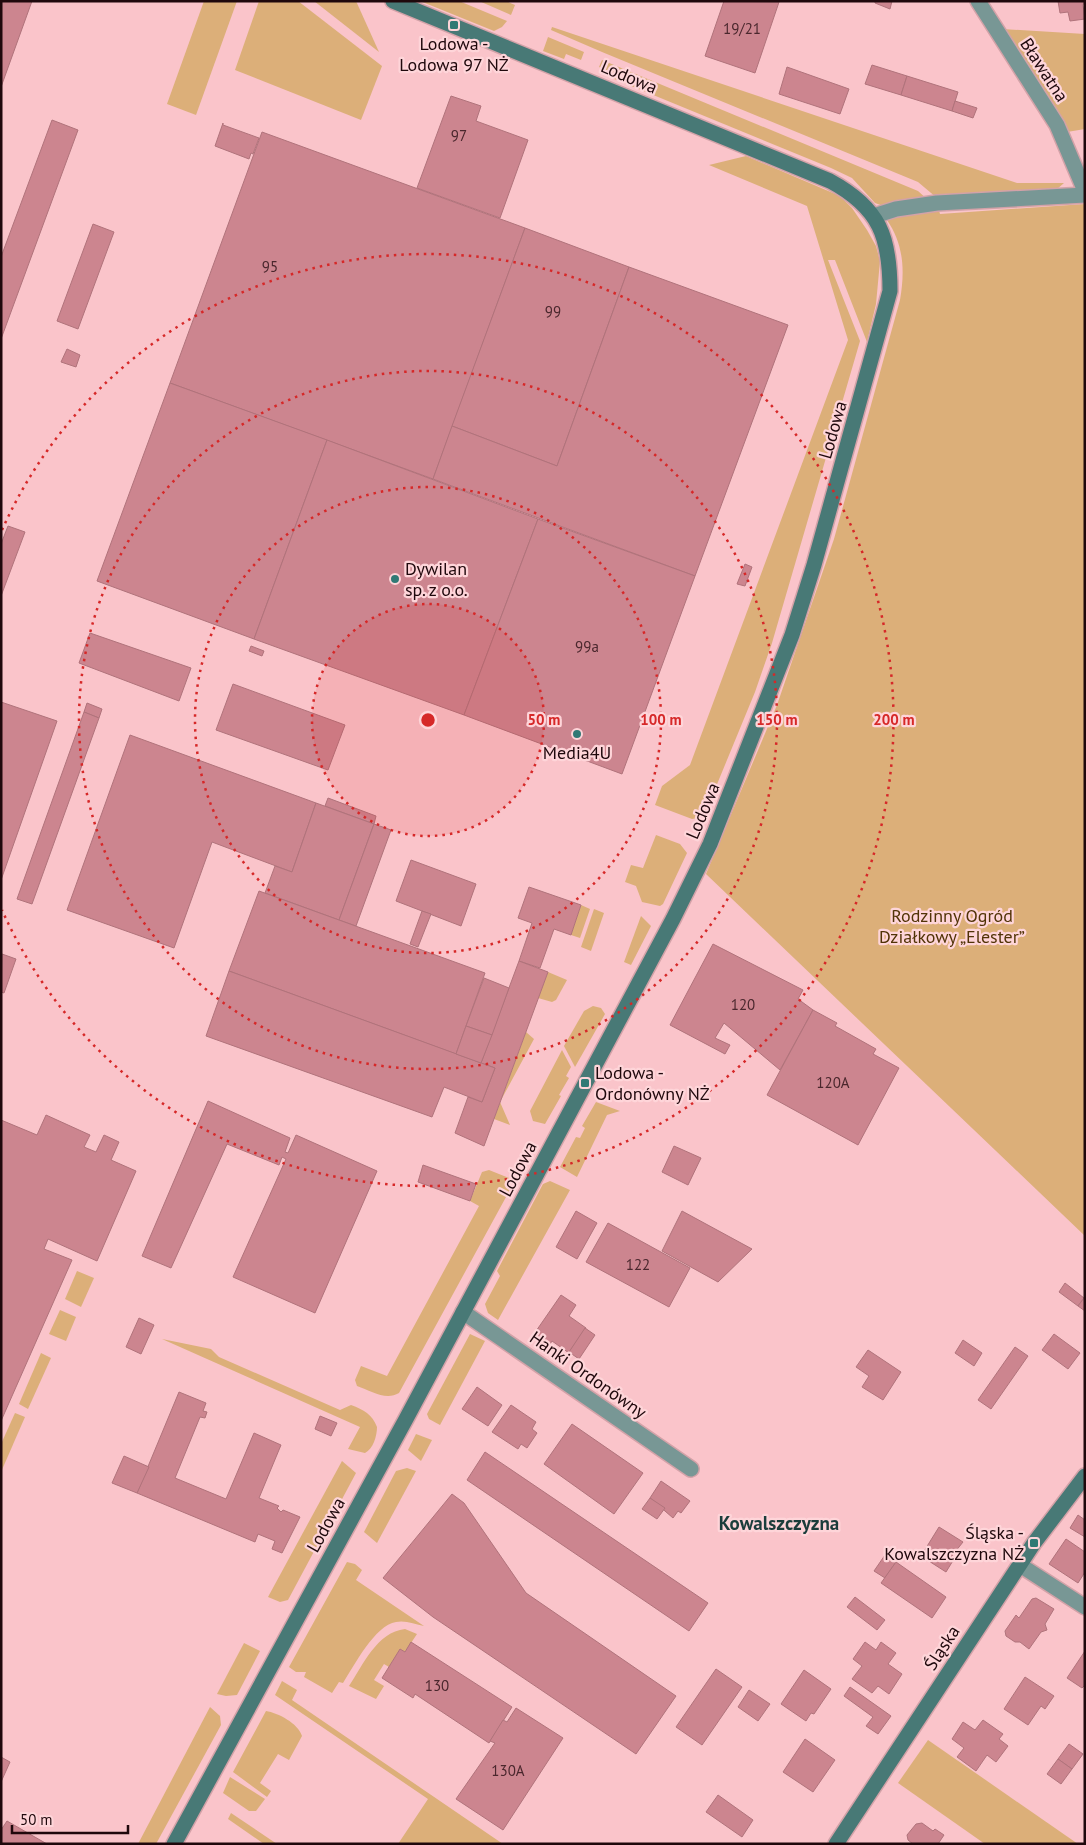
<svg xmlns="http://www.w3.org/2000/svg" width="1086" height="1845" viewBox="0 0 1086 1845" font-family="'PT Sans',sans-serif">
<style>
.green{fill:#dcaf79}
.building{fill:#cc858f;stroke:#b0737b}
.lines{fill:none;stroke-linecap:round;stroke-linejoin:round}
.street-casing{stroke:#d3a2a8;stroke-width:18}
.secondary-casing{stroke:#d3a2a8;stroke-width:18}
.street{stroke:#789795;stroke-width:15}
.secondary{stroke:#487976;stroke-width:15}
.ring{fill:none;stroke:#d62828;stroke-width:2.5;stroke-dasharray:2.5 5}
.poi-dot{fill:#307975;stroke:#fed5d9;stroke-width:2}
.labels{text-anchor:middle;stroke-width:4.5;stroke-linejoin:round;paint-order:stroke}
.number-label{font-size:15px;fill:#4a272d}
.poi-label{font-size:18px;fill:#1f080c;stroke:#fed5d9}
.street-label{font-size:18px;fill:#1f080c;stroke:#fed5d9}
.park-label{font-size:18px;fill:#513306;stroke:#fed5d9}
.neighbourhood-label{font-size:19px;font-weight:bold;fill:#1b3d3b;stroke:#fed5d9}
.centre{fill:#d62828;stroke:#fed5d9;stroke-width:2.5}
.ring-label{font-size:15px;text-anchor:middle;font-weight:bold;fill:#d62828;stroke:#fed5d9;stroke-width:4.5;stroke-linejoin:round;paint-order:stroke}
</style>
<rect width="100%" height="100%" fill="#fac4ca"/>
<g class="green">
<polygon points="204,1 237,1 196,115 167,104"/>
<polygon points="259,1 298,1 382,66 361,120 235,70"/>
<polygon points="314,1 356,1 379,52"/>
<polygon points="420,1 459,1 507,21 502,27 494,31"/>
<polygon points="479,1 506,1 515,5 511,15"/>
<polygon points="552,27 1017,183 1064,183 1056,190 937,198 918,182 602,52 551,30"/>
<polygon points="1002,29 1085,34 1085,129 1067,132"/>
<polygon points="548,37 584,52 581,60 566,54 564,59 543,51"/>
<polygon points="602,60 918,191 928,200 886,207 875,203 852,178 831,168 607,76 609,71 599,67"/>
<polygon points="746,156 840,196 852,208 867,230 876,246 880,261 876,304 867,342 835,260 828,260 860,341 772,643 755,692 706,811 703,817 692,819 655,805 662,786 690,765 848,340 807,206 709,165"/>
<path d="M1085 204V1236L706 874 777 705 834 539 900 300C905 271 904 245 887 220L938 207 940 214Z"/>
<polygon points="656,835 680,844 687,853 663,904 660,906 642,902 636,886 625,882 631,865 643,868"/>
<polygon points="581,905 590,909 580,938 571,935"/>
<polygon points="594,909 604,913 591,951 581,947"/>
<polygon points="641,916 651,926 631,965 624,962"/>
<polygon points="548,972 567,980 556,1000 552,1002 538,998"/>
<polygon points="593,1006 601,1008 605,1014 575,1067 564,1046 584,1011"/>
<polygon points="526,1032 534,1039 500,1102 510,1125 494,1119"/>
<polygon points="562,1050 571,1067 566,1076 569,1078 559,1095 561,1096 545,1124 533,1121 530,1111"/>
<polygon points="596,1102 620,1111 607,1115 577,1177 560,1167 576,1137 580,1138 585,1128 582,1126"/>
<path d="M489 1170 509 1178 512 1186 399 1393C386 1401 371 1391 357 1386L355 1380 361 1366 387 1376 479 1206 470 1201 482 1172Z"/>
<polygon points="550,1181 570,1190 498,1320 488,1313 485,1304 500,1276 497,1271 543,1184"/>
<polygon points="77,1271 94,1278 81,1307 65,1299"/>
<polygon points="60,1310 76,1317 66,1341 49,1334"/>
<polygon points="470,1334 485,1341 440,1425 429,1419 427,1414"/>
<path d="M162 1339 211 1349 219 1357 340 1410 351 1405C364 1410 372 1414 377 1427 377 1436 373 1449 365 1453L348 1449 360 1427Z"/>
<polygon points="41,1353 51,1358 28,1409 19,1404"/>
<polygon points="15,1413 25,1417 1,1472 1,1444"/>
<polygon points="416,1434 432,1440 421,1461 408,1450"/>
<polygon points="342,1461 356,1473 288,1600 280,1602 268,1597"/>
<polygon points="407,1468 416,1471 377,1543 364,1532 396,1471"/>
<path d="M347 1562 355 1564 362 1570 356 1580 424 1626C415 1624 405 1620 396 1622 375 1625 354 1666 343 1683L339 1682 332 1693 304 1677 306 1672H296L289 1667Z"/>
<path d="M405 1629 417 1634 405 1652 400 1649 389 1667 384 1664 374 1680 384 1686 376 1699 349 1686C363 1665 377 1632 405 1629Z"/>
<polygon points="244,1643 260,1651 237,1695 226,1696 217,1694"/>
<polygon points="282,1681 297,1690 292,1700 503,1844 398,1844 428,1799 275,1695"/>
<polygon points="210,1707 220,1716 221,1725 156,1844 138,1844"/>
<path d="M266 1711C278 1713 298 1723 302 1736L289 1760 278 1754 260 1783 271 1791 267 1797 233 1772Z"/>
<polygon points="928,1740 1078,1844 985,1844 898,1783"/>
<polygon points="230,1777 265,1799 256,1811 249,1811 223,1793"/>
<polygon points="231,1813 277,1844 264,1844 228,1819"/>
</g>
<g class="building">
<polygon points="1,1 32,1 1,87"/>
<polygon points="724,1 779,2 755,73 705,56"/>
<polygon points="875,1 892,1 890,9 875,3"/>
<polygon points="1058,1 1085,1 1083,5 1085,19 1070,21 1068,12 1060,13"/>
<polygon points="872,65 907,76 901,95 865,84"/>
<polygon points="787,67 849,89 840,114 779,94"/>
<polygon points="907,76 958,92 952,111 901,95"/>
<polygon points="451,96 481,106 476,121 528,140 500,218 417,188"/>
<polygon points="955,101 977,108 973,118 952,111"/>
<polygon points="52,120 78,130 1,339 1,257"/>
<polygon points="223,123 223,125 259,138 253,154 251,153 249,159 215,146"/>
<polygon points="262,132 525,228 433,479 170,383"/>
<polygon points="93,224 114,232 78,329 57,321"/>
<polygon points="525,228 629,267 557,466 452,426"/>
<polygon points="629,267 788,325 695,576 433,479 452,426 557,466"/>
<polygon points="67,349 80,355 76,367 61,362"/>
<polygon points="170,383 327,440 254,639 97,581"/>
<polygon points="327,440 538,519 464,715 254,639"/>
<polygon points="538,519 695,576 622,774 464,715"/>
<polygon points="8,526 25,532 1,596 1,544"/>
<polygon points="745,564 752,567 745,586 737,584"/>
<polygon points="90,633 191,668 179,701 79,663"/>
<polygon points="251,646 264,651 262,656 249,651"/>
<polygon points="233,684 345,725 328,770 216,730"/>
<polygon points="1,702 57,721 1,880"/>
<polygon points="87,703 102,709 99,718 84,712"/>
<polygon points="84,712 99,718 32,904 17,899"/>
<polygon points="130,735 316,803 292,872 212,842 174,948 67,910"/>
<polygon points="328,798 376,816 374,824 325,806"/>
<polygon points="316,803 374,824 339,920 265,893 275,866 292,872"/>
<polygon points="374,824 391,830 356,926 339,920"/>
<polygon points="411,860 476,884 461,926 396,901"/>
<polygon points="529,887 581,905 571,935 554,929 540,968 519,961 532,923 518,918"/>
<polygon points="259,891 485,973 456,1054 229,971"/>
<polygon points="422,911 431,914 418,947 410,944"/>
<polygon points="713,944 803,990 798,999 813,1010 780,1070 724,1023 715,1038 730,1045 725,1054 670,1025"/>
<polygon points="2,954 16,959 4,993 1,992"/>
<polygon points="519,961 548,972 484,1146 455,1133 468,1097 482,1102 495,1068 481,1063"/>
<polygon points="229,971 495,1068 482,1102 444,1087 432,1117 206,1036"/>
<polygon points="484,978 509,988 492,1035 466,1026"/>
<polygon points="813,1010 837,1023 835,1026 876,1049 873,1054 899,1068 858,1145 767,1095"/>
<polygon points="466,1026 492,1035 481,1063 456,1054"/>
<polygon points="208,1101 290,1138 285,1152 288,1153 296,1135 377,1171 315,1313 233,1277 286,1159 282,1157 279,1165 227,1144 171,1268 142,1256"/>
<polygon points="46,1115 90,1135 84,1147 96,1152 104,1135 119,1142 111,1160 136,1171 97,1261 48,1239 44,1249 72,1260 1,1421 1,1120 37,1135"/>
<polygon points="674,1146 701,1158 688,1185 662,1172"/>
<polygon points="423,1165 476,1184 470,1201 418,1182"/>
<polygon points="576,1211 597,1223 577,1259 556,1247"/>
<polygon points="682,1211 752,1249 718,1282 662,1251"/>
<polygon points="608,1223 690,1268 669,1307 586,1262"/>
<polygon points="1065,1283 1084,1298 1078,1306 1059,1292"/>
<polygon points="561,1295 576,1305 569,1316 586,1328 569,1353 552,1341 550,1344 534,1334"/>
<polygon points="1084,1298 1085,1298 1085,1311 1078,1306"/>
<polygon points="139,1318 154,1325 141,1354 126,1347"/>
<polygon points="585,1328 595,1335 579,1359 569,1352"/>
<polygon points="1054,1334 1080,1353 1068,1369 1042,1350"/>
<polygon points="963,1340 982,1353 974,1366 955,1353"/>
<polygon points="1015,1347 1028,1356 991,1409 978,1400"/>
<polygon points="868,1350 901,1372 883,1400 862,1387 869,1376 856,1367"/>
<polygon points="477,1387 502,1405 488,1426 462,1409"/>
<polygon points="179,1392 206,1403 203,1411 207,1412 205,1418 200,1417 175,1478 226,1499 254,1433 281,1445 259,1498 279,1506 277,1508 281,1512 283,1510 300,1517 282,1553 272,1549 275,1541 258,1534 255,1542 137,1493"/>
<polygon points="511,1405 536,1422 532,1429 537,1433 527,1448 521,1444 518,1449 492,1432"/>
<polygon points="320,1416 337,1423 331,1436 315,1429"/>
<polygon points="572,1424 643,1473 614,1514 544,1464"/>
<polygon points="485,1452 708,1603 689,1631 467,1480"/>
<polygon points="124,1456 149,1467 137,1493 112,1483"/>
<polygon points="661,1481 690,1501 681,1513 678,1511 673,1518 650,1498"/>
<polygon points="452,1494 464,1503 526,1593 676,1696 636,1754 433,1617 383,1578"/>
<polygon points="650,1498 665,1508 657,1519 642,1509"/>
<polygon points="1078,1515 1085,1520 1085,1537 1070,1528"/>
<polygon points="939,1527 963,1542 951,1557 954,1559 946,1572 921,1556"/>
<polygon points="1066,1539 1085,1552 1085,1572 1078,1583 1049,1564"/>
<polygon points="885,1555 896,1562 885,1578 874,1571"/>
<polygon points="896,1562 946,1597 932,1618 881,1583"/>
<polygon points="855,1597 885,1620 877,1630 847,1607"/>
<polygon points="1036,1598 1054,1609 1045,1624 1047,1630 1041,1632 1029,1649 1020,1642 1015,1642 1006,1636 1005,1631 1016,1615 1019,1618 1032,1599"/>
<polygon points="411,1642 512,1707 489,1743 415,1694 413,1698 382,1678 400,1649 405,1652"/>
<polygon points="865,1642 876,1650 881,1642 896,1653 888,1664 902,1674 889,1694 878,1686 872,1693 852,1679 862,1666 853,1659"/>
<polygon points="1085,1651 1085,1685 1082,1688 1067,1678"/>
<polygon points="716,1669 742,1687 702,1745 676,1727"/>
<polygon points="804,1670 831,1689 814,1714 811,1713 806,1721 781,1704"/>
<polygon points="1025,1677 1054,1696 1045,1709 1041,1706 1028,1725 1004,1709"/>
<polygon points="850,1687 891,1716 878,1734 866,1726 873,1717 844,1696"/>
<polygon points="749,1690 770,1704 758,1721 738,1707"/>
<polygon points="516,1708 563,1738 503,1830 456,1799 495,1743 490,1741 503,1720 507,1722"/>
<polygon points="983,1720 1003,1734 999,1739 1008,1746 996,1762 987,1755 976,1771 957,1757 964,1748 952,1739 963,1722 975,1730"/>
<polygon points="805,1739 835,1760 813,1792 783,1772"/>
<polygon points="1069,1744 1083,1754 1072,1769 1058,1759"/>
<polygon points="1,1757 10,1762 1,1782"/>
<polygon points="1058,1759 1072,1769 1061,1784 1047,1774"/>
<polygon points="718,1795 753,1820 742,1837 706,1812"/>
<polygon points="7,1821 47,1844 1,1844 1,1830"/>
<polygon points="922,1823 933,1831 935,1829 944,1835 938,1844 913,1844 908,1840 907,1835 916,1824"/>
</g>
<g class="lines">
<g class="street-casing">
<g id="street">
<polyline points="978,1 1057,125 1085,191"/>
<polyline points="874,216 896,209 937,203 1085,195"/>
<polyline points="463,1312 691,1469"/>
<polyline points="1020,1565 1085,1607"/>
</g>
</g>
<g class="secondary-casing">
<g id="secondary">
<path d="M174 1844 406 1419 673 919 710 844 792 635 814 565 890 291C890 237 880 208 830 181L393 1"/>
<polyline points="836,1844 1034,1543 1085,1476"/>
</g>
</g>
<use href="#street" class="street"/>
<use href="#secondary" class="secondary"/>
</g>
<circle cx="428" cy="720" r="116" fill="#d62828" fill-opacity=".12"/>
<g class="ring">
<circle cx="428" cy="720" r="116"/>
<circle cx="428" cy="720" r="233"/>
<circle cx="428" cy="720" r="349"/>
<path d="M2 530A466 466 0 1 1 2 910"/>
</g>
<g class="poi-dot">
<rect x="449" y="20" width="10" height="10" rx="2.5"/>
<circle cx="395" cy="579" r="5"/>
<circle cx="577" cy="734" r="5"/>
<rect x="580" y="1078" width="10" height="10" rx="2.5"/>
<rect x="1029" y="1538" width="10" height="10" rx="2.5"/>
</g>
<g class="labels">
<g class="number-label">
<text x="742" y="34">19/21</text>
<text x="459" y="141">97</text>
<text x="270" y="272">95</text>
<text x="553" y="317">99</text>
<text x="587" y="652">99a</text>
<text x="743" y="1010">120</text>
<text x="833" y="1088">120A</text>
<text x="638" y="1270">122</text>
<text x="437" y="1691">130</text>
<text x="508" y="1776">130A</text>
</g>
<g class="poi-label">
<text x="454" y="50">Lodowa -<tspan x="454" dy="21">Lodowa 97 NŻ</tspan></text>
<text x="405" y="575" text-anchor="start">Dywilan<tspan x="405" dy="21">sp. z o.o.</tspan></text>
<text x="577" y="759">Media4U</text>
<text x="595" y="1079" text-anchor="start">Lodowa -<tspan x="595" dy="21">Ordonówny NŻ</tspan></text>
<text x="1024" y="1539" text-anchor="end">Śląska -<tspan x="1024" dy="21">Kowalszczyzna NŻ</tspan></text>
</g>
<g class="street-label">
<text transform="translate(1044 70) rotate(57)" y="6">Bławatna</text>
<text transform="translate(629 77) rotate(23)" y="6">Lodowa</text>
<text transform="translate(833 430) rotate(-74)" y="6">Lodowa</text>
<text transform="translate(703 811) rotate(-67)" y="6">Lodowa</text>
<text transform="translate(518 1169) rotate(-62)" y="6">Lodowa</text>
<text transform="translate(588 1375) rotate(35)" y="6">Hanki Ordonówny</text>
<text transform="translate(326 1525) rotate(-61)" y="6">Lodowa</text>
<text transform="translate(942 1648) rotate(-57)" y="6">Śląska</text>
</g>
<g class="park-label">
<text x="952" y="922">Rodzinny Ogród<tspan x="952" dy="21">Działkowy „Elester”</tspan></text>
</g>
<g class="neighbourhood-label">
<text x="779" y="1530">Kowalszczyzna</text>
</g>
</g>
<circle cx="428" cy="720" r="8" class="centre"/>
<g class="ring-label">
<text x="544" y="725">50 m</text>
<text x="661" y="725">100 m</text>
<text x="777" y="725">150 m</text>
<text x="894" y="725">200 m</text>
</g>
<rect width="1086" height="1845" fill="none" stroke="#1f080c" stroke-width="5"/>
<path d="M12 1825v8h116v-8" fill="none" stroke="#1f080c" stroke-width="2.5"/>
<text x="20" y="1825" font-size="15" fill="#1f080c" stroke="#fed5d9" stroke-width="4" paint-order="stroke">50 m</text>
</svg>
